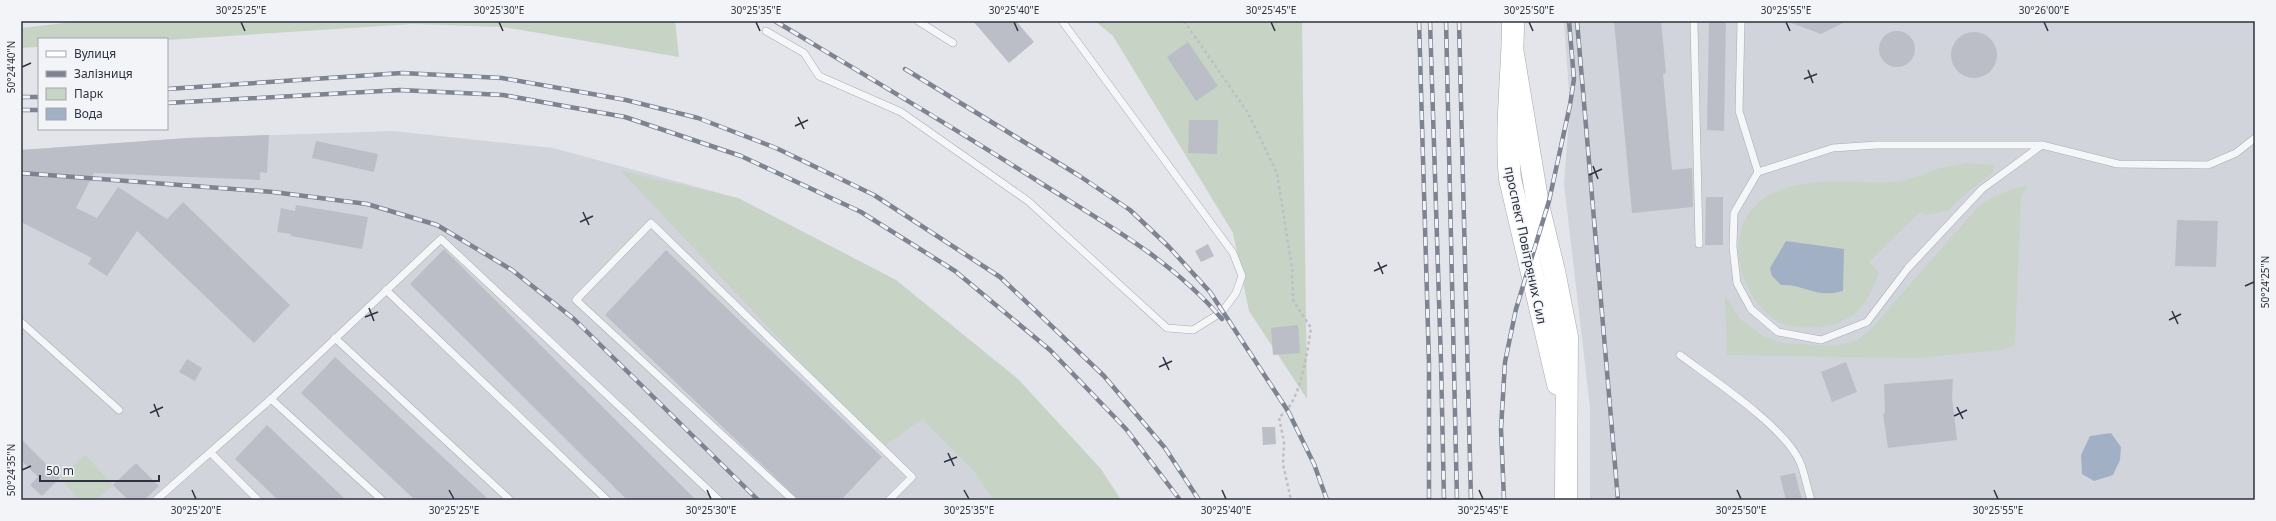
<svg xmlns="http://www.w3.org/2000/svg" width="2276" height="521" viewBox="0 0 2276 521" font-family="'Noto Sans',sans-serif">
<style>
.built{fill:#d1d4db}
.green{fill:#c7d3c5}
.water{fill:#a2b0c6}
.building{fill:#bbbec6}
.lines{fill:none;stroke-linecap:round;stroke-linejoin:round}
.lane-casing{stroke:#a8acb4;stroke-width:8}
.primary-casing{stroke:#a3a8b4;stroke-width:23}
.path{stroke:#bdbfc4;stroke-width:2.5;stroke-dasharray:3 3;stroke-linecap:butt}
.lane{stroke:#f5f6f8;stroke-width:7}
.primary{stroke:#fff;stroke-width:22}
.rail-casing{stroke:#7e8392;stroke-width:4.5}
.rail{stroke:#f2f4f7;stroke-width:3;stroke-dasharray:9;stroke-linecap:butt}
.ticks{fill:none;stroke:#2c3240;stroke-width:1.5}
.labels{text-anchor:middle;stroke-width:3;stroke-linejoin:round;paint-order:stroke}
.street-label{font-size:13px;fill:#2c3240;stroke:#f2f4f7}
.neatline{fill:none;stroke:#2c3240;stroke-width:1.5}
.ticks-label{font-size:10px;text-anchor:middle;fill:#2c3240}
</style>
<rect width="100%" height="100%" fill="#e3e5ea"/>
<g class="built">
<polygon points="1564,21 2255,21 2255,500 1590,500 1590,407 1564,184 1570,105"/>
<polygon points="393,131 553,148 738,198 895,280 1058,500 21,500 21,150 187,138"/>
</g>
<g class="green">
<polygon points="82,21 675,21 679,57 503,27 413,24 167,40 39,39 39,47 21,48 21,28"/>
<polygon points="1095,21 1302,21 1307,399 1249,311 1233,233 1113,36"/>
<path d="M1967 163 1994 165 1993 173 1969 191 1947 211 1926 215 1920 212 1869 262 1879 273C1874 285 1868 301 1859 310 1848 320 1832 327 1817 327 1803 328 1782 327 1771 317 1734 287 1722 220 1771 194 1809 175 1854 184 1894 182 1911 180 1924 174 1940 168 1949 166 1958 165 1967 163Z"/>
<polygon points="621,171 738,198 896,280 1018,379 1101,469 1121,500 994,500 973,470 922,419 882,448"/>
<path d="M2028 186 2021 196 2015 345 2002 350 1916 358 1727 355 1725 295 1740 319 1763 336 1782 343 1835 346 1856 341 1871 329 1977 208C1993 195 2007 190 2028 186Z"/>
<polygon points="85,455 113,485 96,500 80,500 60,478"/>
</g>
<g class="water">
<path d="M1786 241 1844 249 1843 291C1815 299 1806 284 1781 285L1772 276 1770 268Z"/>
<polygon points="2111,433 2121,447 2120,460 2113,475 2094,481 2082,474 2081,455 2090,436"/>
</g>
<g class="building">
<polygon points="973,21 1016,21 1034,42 1009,63"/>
<polygon points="1614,21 1661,21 1666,73 1663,74 1672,170 1692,168 1693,207 1632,213"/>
<polygon points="1709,21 1726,21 1724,131 1707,130"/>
<polygon points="1786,21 1847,21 1821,34"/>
<circle cx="1897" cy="49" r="18"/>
<circle cx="1974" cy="55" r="23"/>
<polygon points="1188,42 1218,86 1196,101 1167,57"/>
<polygon points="1189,120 1218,120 1217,154 1188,153"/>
<polygon points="269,135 267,173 260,172 260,180 94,173 76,208 97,218 118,187 167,219 183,202 290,305 254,343 137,231 107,276 88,264 92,258 21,222 21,150 187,138"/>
<polygon points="316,141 378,154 374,172 312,158"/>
<polygon points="1706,197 1723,197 1723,245 1705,245"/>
<polygon points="296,205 368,217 362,249 291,236 291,234 277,232 281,208 295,211"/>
<polygon points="2177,220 2218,221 2216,267 2175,266"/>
<polygon points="1208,244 1214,256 1201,262 1195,251"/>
<polygon points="444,249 696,500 627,500 410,284"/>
<polygon points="666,250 882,457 841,500 799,500 605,315"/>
<polygon points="1298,325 1300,353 1273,355 1271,328"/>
<polygon points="335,357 489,500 415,500 301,393"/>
<polygon points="187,359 202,368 195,381 179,372"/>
<polygon points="1846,362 1857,392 1832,402 1821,372"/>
<polygon points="1953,379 1952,398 1957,440 1888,448 1883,414 1885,413 1884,384"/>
<polygon points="267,425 346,500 278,500 235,459"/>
<polygon points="1262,427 1275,427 1276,444 1263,445"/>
<polygon points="21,439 60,478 42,496 30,485 38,477 21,460"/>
<polygon points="136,463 159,486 144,500 128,500 113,485"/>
<polygon points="1795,473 1802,500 1786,500 1780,476"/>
</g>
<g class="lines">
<g class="lane-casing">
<g id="lane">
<polyline points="918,21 953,43"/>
<polyline points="1694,21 1699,244"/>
<polyline points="1741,21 1739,111 1758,172"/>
<polyline points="766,31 804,53 819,76 901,112 1028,201 1167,328 1193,330 1222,312 1236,293 1242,276 1233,253 1062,21"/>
<polyline points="2042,145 1982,189 1908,268 1867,322 1821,340 1778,332 1751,309 1737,283 1733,247 1734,213 1758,172 1833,148 1877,145 2042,145 2118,164 2208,165 2236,153 2255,138"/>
<polyline points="386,290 607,500"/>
<polyline points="21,322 119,410"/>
<polyline points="335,338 510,500"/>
<path d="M1680 355C1712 379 1784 426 1800 462 1805 474 1807 488 1811 500"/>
<polyline points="271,399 382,500"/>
<polyline points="211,453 258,500"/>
<polyline points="156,500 271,399 441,239 719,500"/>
<polyline points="793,500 576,300 651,223 912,477 889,500"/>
</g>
</g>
<g class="primary-casing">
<g id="primary">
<path d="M1513 21C1513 74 1505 126 1510 179L1558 384"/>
<polyline points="1513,54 1538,205 1554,271 1567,337 1566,500"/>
</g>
</g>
<path class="path" d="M1184 21 1248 113 1277 173 1292 268 1293 300 1311 328C1307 353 1301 403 1279 417L1284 442 1283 464 1291 500"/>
<use href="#lane" class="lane"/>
<use href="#primary" class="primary"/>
<g class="rail-casing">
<g id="rail">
<path d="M775 21C865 75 956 129 1044 185 1108 225 1173 261 1222 319"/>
<polyline points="1419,21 1429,364 1429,500"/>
<polyline points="1430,21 1441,362 1444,500"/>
<polyline points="1446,21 1457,500"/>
<polyline points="1459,21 1471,500"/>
<polyline points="1577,21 1618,500"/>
<polyline points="905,69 1078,175 1130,210 1169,247 1210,292 1288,411 1314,464 1327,500"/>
<polyline points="167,89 402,73 502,78 626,100 698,118 776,148 874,195 1000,277 1104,376 1165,448 1199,500"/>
<polyline points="21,97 39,97"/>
<polyline points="167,103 400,90 503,95 625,117 741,156 861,212 955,271 1050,350 1126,429 1180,500"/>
<polyline points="21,110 39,110"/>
<polyline points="21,173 273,192 367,204 437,225 512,270 574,319 758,500"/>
<polyline points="1504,500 1501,429 1505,362 1516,309 1549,201 1570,105 1574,79 1569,21"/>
</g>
</g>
<use href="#rail" class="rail"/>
</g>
<path class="ticks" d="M241 22 245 31M499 22 503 31M756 22 760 31M1014 22 1018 31M1271 22 1275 31M1529 22 1533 31M1786 22 1790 31M2044 22 2048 31M22 67 31 63M1808 70 1813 83M1804 79 1817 74M798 117 804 129M795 126 808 120M1593 166 1598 179M1589 175 1602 169M583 212 589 225M580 222 593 216M1378 262 1383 274M1374 271 1387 265M2245 286 2254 282M369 308 374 321M2172 311 2178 324M365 317 378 312M2169 320 2181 314M1163 357 1169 370M1159 367 1172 361M154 404 159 417M1957 407 1963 419M150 413 163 407M1954 416 1967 410M948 453 954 466M944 462 957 457M22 470 31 466M192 490 196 499M449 490 454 499M707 490 711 499M964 490 969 499M1222 490 1226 499M1479 490 1483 499M1737 490 1741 499M1994 490 1998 499"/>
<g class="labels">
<g class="street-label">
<text transform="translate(1526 245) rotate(78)" y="5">проспект Повітряних Сил</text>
</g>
</g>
<rect width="2276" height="521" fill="none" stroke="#f2f4f7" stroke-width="44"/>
<rect x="38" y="38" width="130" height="92" fill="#f2f4f7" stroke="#a3a6ae"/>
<rect x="46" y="51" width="20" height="6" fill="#ffffff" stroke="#a3a6ae"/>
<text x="74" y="58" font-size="12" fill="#2c3240">Вулиця</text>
<rect x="46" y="71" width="20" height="6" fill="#7e8392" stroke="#a3a6ae"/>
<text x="74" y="78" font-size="12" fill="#2c3240">Залізниця</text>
<rect x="46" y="88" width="20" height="12" fill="#c7d3c5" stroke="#a3a6ae"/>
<text x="74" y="98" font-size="12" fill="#2c3240">Парк</text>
<rect x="46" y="108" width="20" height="12" fill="#a2b0c6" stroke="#a3a6ae"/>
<text x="74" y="118" font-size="12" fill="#2c3240">Вода</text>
<path d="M40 475v6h119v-6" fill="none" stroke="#2c3240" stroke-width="2"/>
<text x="46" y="475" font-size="12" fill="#2c3240" stroke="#f2f4f7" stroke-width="3" paint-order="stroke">50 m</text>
<rect x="22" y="22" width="2232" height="477" class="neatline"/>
<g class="ticks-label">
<text x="241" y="14">30°25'25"E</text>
<text x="499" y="14">30°25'30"E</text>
<text x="756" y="14">30°25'35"E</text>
<text x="1014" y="14">30°25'40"E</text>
<text x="1271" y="14">30°25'45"E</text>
<text x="1529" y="14">30°25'50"E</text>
<text x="1786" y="14">30°25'55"E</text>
<text x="2044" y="14">30°26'00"E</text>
<text transform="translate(11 67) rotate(-90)" y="4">50°24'40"N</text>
<text transform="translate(2265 282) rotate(-90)" y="4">50°24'25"N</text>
<text transform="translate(11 470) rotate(-90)" y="4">50°24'35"N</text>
<text x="196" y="514">30°25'20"E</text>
<text x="454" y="514">30°25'25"E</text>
<text x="711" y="514">30°25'30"E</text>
<text x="969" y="514">30°25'35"E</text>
<text x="1226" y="514">30°25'40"E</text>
<text x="1483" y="514">30°25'45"E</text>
<text x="1741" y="514">30°25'50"E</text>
<text x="1998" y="514">30°25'55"E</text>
</g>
</svg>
